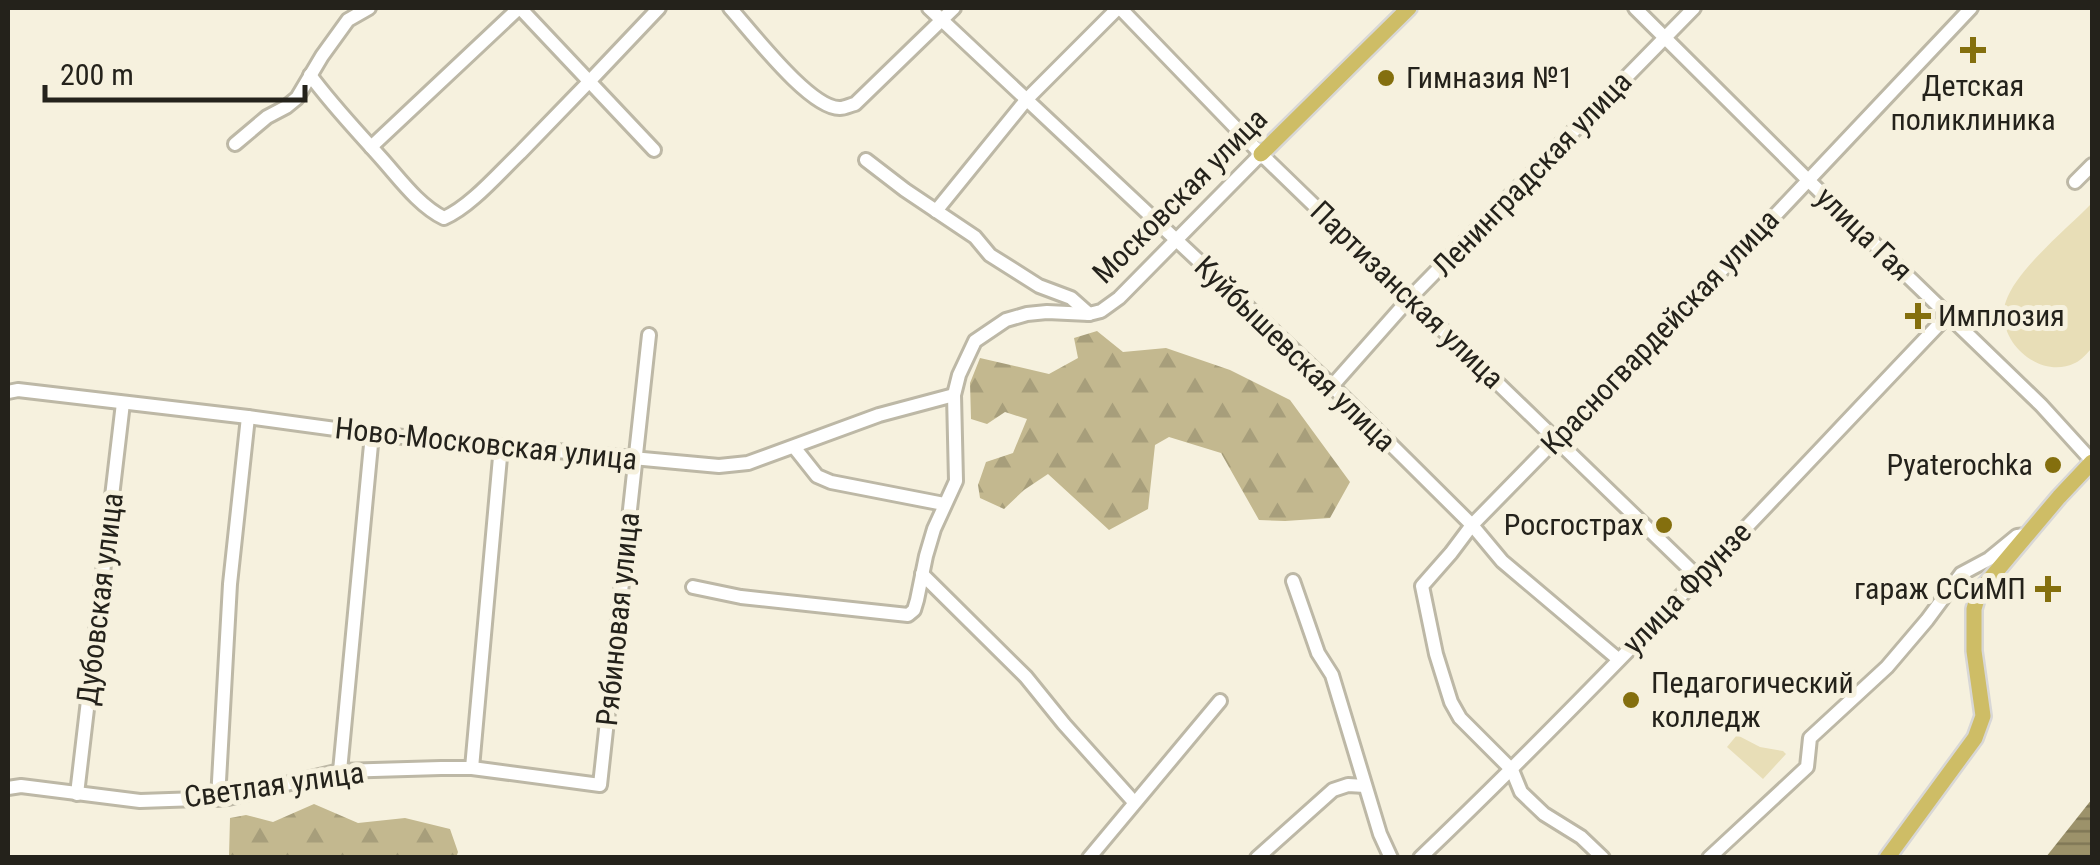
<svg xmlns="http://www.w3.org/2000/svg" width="2100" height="865" viewBox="0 0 2100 865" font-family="'Roboto Condensed',sans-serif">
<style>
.forest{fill:url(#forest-firs)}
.pitch{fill:#e8deb7}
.water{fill:url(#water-rules)}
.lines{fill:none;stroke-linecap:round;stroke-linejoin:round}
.minor-casing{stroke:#bdb8a6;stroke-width:18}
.major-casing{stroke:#d8d7d6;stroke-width:20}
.minor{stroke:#fff;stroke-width:12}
.major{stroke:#cebd66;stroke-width:15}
.poi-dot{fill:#846f0e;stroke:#f6f1de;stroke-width:4}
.labels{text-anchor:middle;stroke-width:10;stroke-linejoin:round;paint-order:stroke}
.poi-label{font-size:30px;fill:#24221b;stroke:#f6f1de;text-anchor:start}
.street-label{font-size:30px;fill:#24221b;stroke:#f6f1de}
</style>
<defs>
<pattern id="forest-firs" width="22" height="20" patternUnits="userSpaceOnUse" patternTransform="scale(2.5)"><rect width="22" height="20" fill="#c3b88f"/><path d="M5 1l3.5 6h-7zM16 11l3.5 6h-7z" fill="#a79e7b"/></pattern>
<pattern id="water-rules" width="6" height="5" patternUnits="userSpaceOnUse" patternTransform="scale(2.5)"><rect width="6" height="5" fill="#9c926a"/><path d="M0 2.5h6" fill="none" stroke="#7f7756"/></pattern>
</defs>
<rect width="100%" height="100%" fill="#f6f1de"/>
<g class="forest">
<polygon points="1097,331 1123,352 1166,348 1230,370 1290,400 1350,482 1330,518 1285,521 1259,520 1221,453 1169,437 1155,445 1148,509 1109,530 1048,474 1024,490 1004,509 980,498 978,485 986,462 1013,453 1027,419 1005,412 987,424 971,419 970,383 980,358 1049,374 1078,358 1074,338"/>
<polygon points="314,804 358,823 405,818 450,829 458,852 456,858 229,857 230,818 246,815 273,822"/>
</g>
<g class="pitch">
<path d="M2092 203V348C2087 353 2082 360 2075 363 2038 381 1993 338 2006 301 2017 269 2068 228 2092 203Z"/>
<polygon points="1737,735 1760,747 1783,751 1786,754 1763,779 1727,747"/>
</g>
<polygon class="water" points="2092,799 2092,857 2046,857"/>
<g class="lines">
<g class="minor-casing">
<g id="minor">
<polyline points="520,8 654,150"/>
<path d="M730 8C751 31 810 109 840 108 845 108 850 105 855 104L954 8"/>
<polyline points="929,8 1332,386 1472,525 1502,561 1618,659"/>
<polyline points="1120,8 1261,154 1699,578"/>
<polyline points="1635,8 1808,180 2041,405 2092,461"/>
<path d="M310 75C332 105 357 131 381 158 399 178 419 206 444 218 470 207 499 173 520 153 567 105 613 57 659 8"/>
<polyline points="235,144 267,117 286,107 297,98 322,56 348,20 369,8"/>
<polyline points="371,147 519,8"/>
<polyline points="866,160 905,190 975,237 990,255 1039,286 1071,298 1089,314"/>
<polyline points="2075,182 2092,165"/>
<polyline points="936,211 1027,99 1118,8"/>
<polyline points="1332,386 1409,299 1694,8"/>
<polyline points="8,392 18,390 248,417 372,434 719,466 748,463 879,415 954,395"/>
<polyline points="794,447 817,476 831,482 944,504"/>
<polyline points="922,574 1026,677 1064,724 1134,802"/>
<polyline points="1293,581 1318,653 1332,675 1380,834 1391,858"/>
<polyline points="693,587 741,597 908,615 914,610 917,600 926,556 934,529 956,481 954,395 959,375 975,341 1006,320 1027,314 1047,312 1089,314 1101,311 1119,298 1261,154"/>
<polyline points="472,768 501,446"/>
<polyline points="340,771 372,434"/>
<polyline points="8,788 21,786 140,801 228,798 340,771 441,768 472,768 600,785 649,335"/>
<polyline points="77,794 123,403"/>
<polyline points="218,799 230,584 248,417"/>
<polyline points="1089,858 1220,701"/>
<polyline points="1257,858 1333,790 1348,785 1365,786"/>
<path d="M1420 858C1603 683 1774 497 1948 315"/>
<polyline points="1603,858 1581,837 1544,814 1521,792 1512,770 1460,718 1451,702 1436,654 1422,586 1451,553 1472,525 1766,225 1971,8"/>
<polyline points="1709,858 1807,767 1810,738 1887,667 1927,620 1961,574 1989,559 2017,536 2027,535"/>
</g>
</g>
<g class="major-casing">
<g id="major">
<polyline points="1261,154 1409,8"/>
<polyline points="1887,858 1975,738 1983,716 1974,651 1974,609 1979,592 2059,497 2092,462"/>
</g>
</g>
<use href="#minor" class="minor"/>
<use href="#major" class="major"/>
</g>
<g class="poi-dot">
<path d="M1968 35h10v10h10v10h-10v10h-10v-10h-10v-10h10z"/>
<circle cx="1386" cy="78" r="10"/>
<path d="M1913 301h10v10h10v10h-10v10h-10v-10h-10v-10h10z"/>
<circle cx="2053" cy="465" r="10"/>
<circle cx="1664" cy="525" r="10"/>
<path d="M2043 574h10v10h10v10h-10v10h-10v-10h-10v-10h10z"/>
<circle cx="1631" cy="700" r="10"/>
</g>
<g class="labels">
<g class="poi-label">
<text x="1406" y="88">Гимназия №1</text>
<text x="1973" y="96" text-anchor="middle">Детская<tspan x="1973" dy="34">поликлиника</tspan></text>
<text x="1938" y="326">Имплозия</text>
<text x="2033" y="475" text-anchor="end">Pyaterochka</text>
<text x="1644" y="535" text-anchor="end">Росгострах</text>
<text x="2026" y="599" text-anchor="end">гараж ССиМП</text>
<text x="1651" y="693">Педагогический<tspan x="1651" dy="34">колледж</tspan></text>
</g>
<g class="street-label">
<text transform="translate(1532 174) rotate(-46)" y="10">Ленинградская улица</text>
<text transform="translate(1180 196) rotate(-45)" y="10">Московская улица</text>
<text transform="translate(1864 234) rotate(44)" y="10">улица Гая</text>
<text transform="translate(1407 295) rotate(44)" y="10">Партизанская улица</text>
<text transform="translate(1660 332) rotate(-46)" y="10">Красногвардейская улица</text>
<text transform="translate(1295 354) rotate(44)" y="10">Куйбышевская улица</text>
<text transform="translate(486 444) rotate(6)" y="10">Ново-Московская улица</text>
<text transform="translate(1687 588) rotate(-46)" y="10">улица Фрунзе</text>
<text transform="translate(100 599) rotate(-83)" y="10">Дубовская улица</text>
<text transform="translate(618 619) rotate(-84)" y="10">Рябиновая улица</text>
<text transform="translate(274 785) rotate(-8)" y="10">Светлая улица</text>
</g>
</g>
<rect width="2100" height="865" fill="none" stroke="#24221b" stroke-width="20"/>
<path d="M45 85v15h260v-15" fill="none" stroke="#24221b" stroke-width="5"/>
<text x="60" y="85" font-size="30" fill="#24221b" stroke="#f6f1de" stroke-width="8" paint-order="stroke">200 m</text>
</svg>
